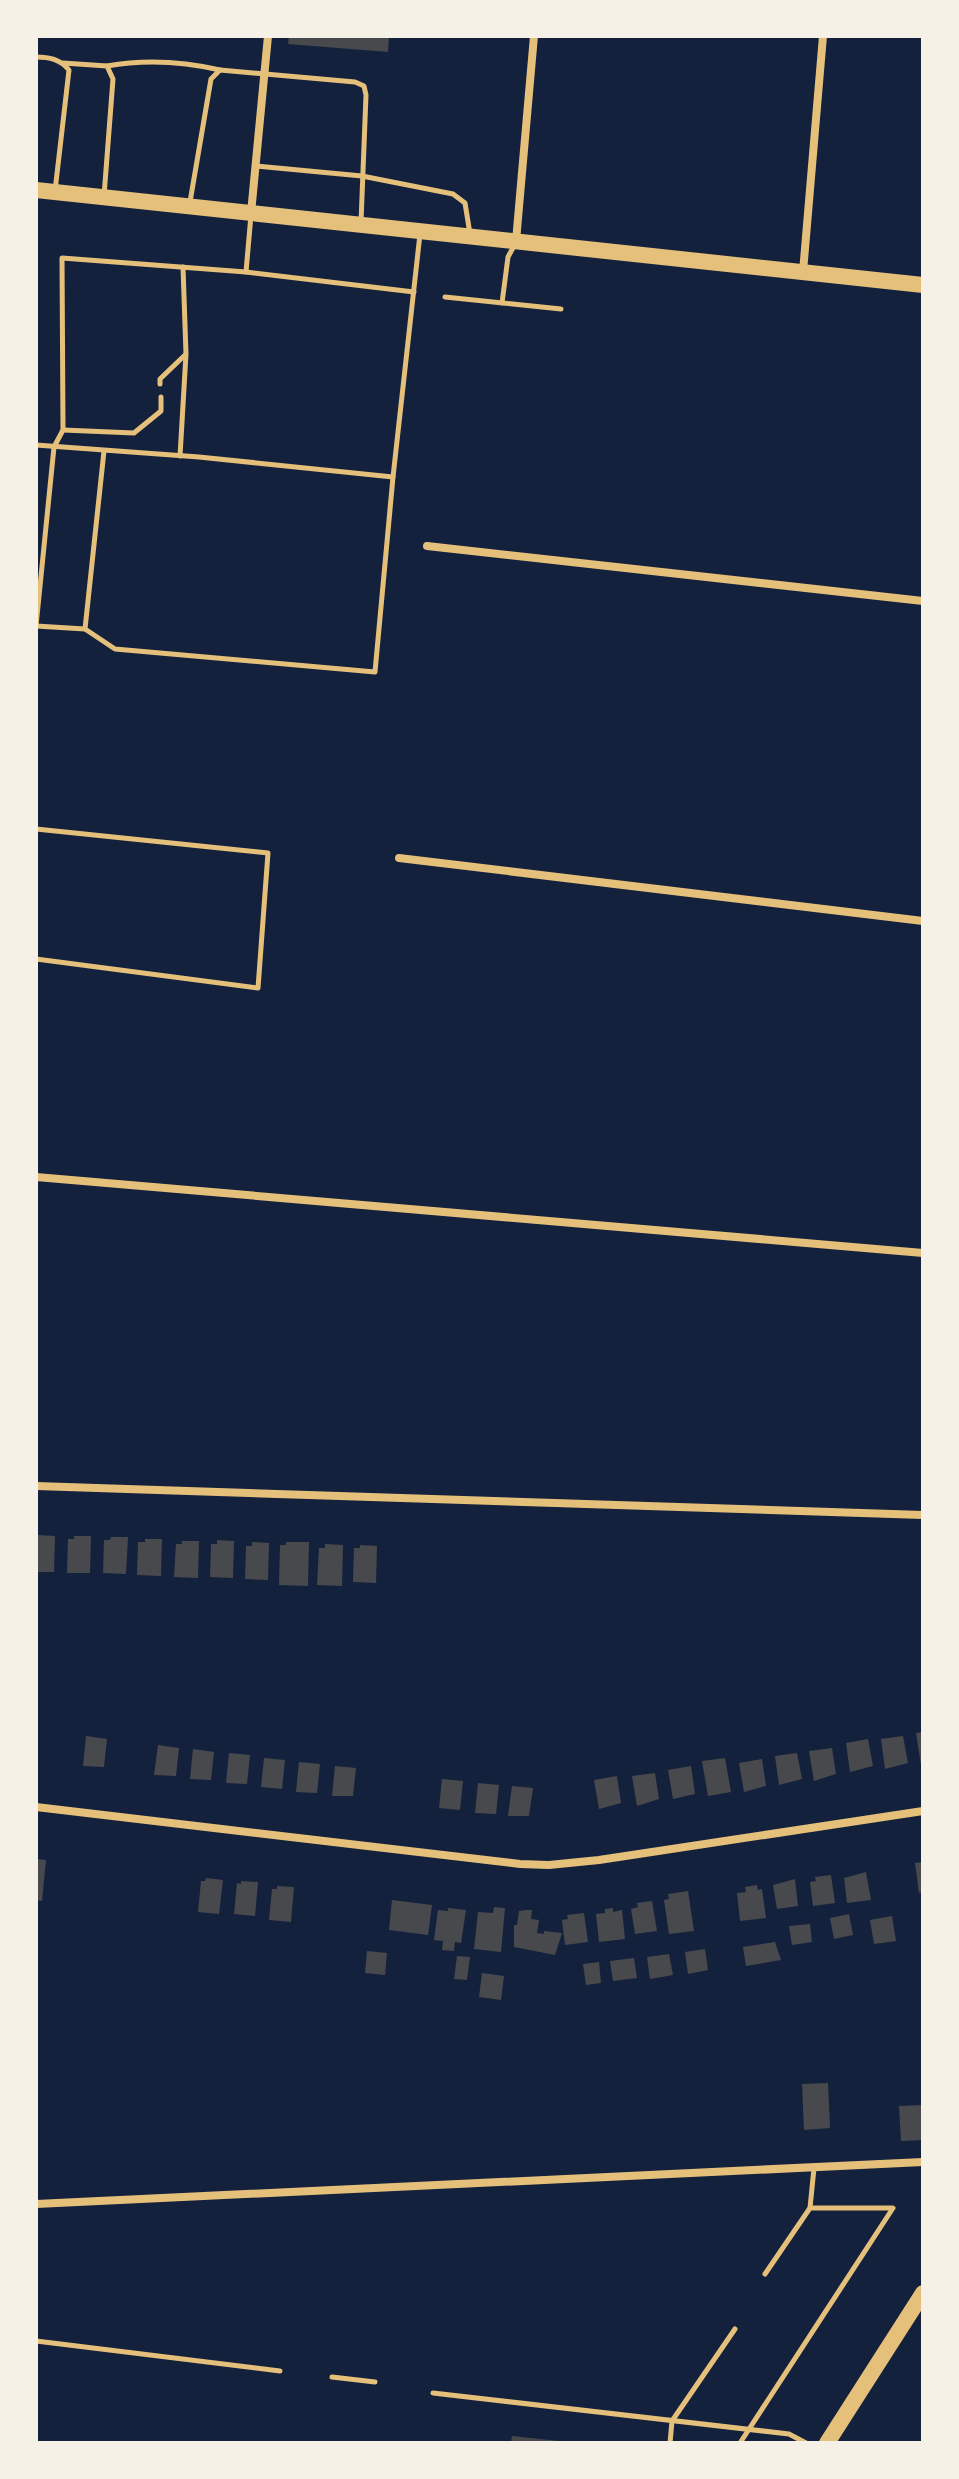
<svg xmlns="http://www.w3.org/2000/svg" width="959" height="2479" viewBox="0 0 959 2479" font-family="'Nunito Sans',sans-serif">
<style>
.building{fill:#48494c}
.lines{fill:none;stroke-linecap:round;stroke-linejoin:round}
.service{stroke:#e5c07b;stroke-width:5}
.minor{stroke:#e5c07b;stroke-width:8}
.secondary{stroke:#e5c07b;stroke-width:16}
.primary{stroke:#e5c07b;stroke-width:16}
</style>
<rect width="100%" height="100%" fill="#14213d"/>
<g class="building">
<polygon points="289,36 389,36 388,52 288,44"/>
<polygon points="38,1535 55,1536 54,1572 36,1572 36,1538 38,1538"/>
<polygon points="74,1536 91,1536 90,1573 67,1573 68,1539 74,1539"/>
<polygon points="111,1537 128,1537 126,1574 103,1573 104,1540 110,1540"/>
<polygon points="145,1539 162,1539 161,1576 137,1575 138,1542 145,1542"/>
<polygon points="217,1540 234,1541 233,1578 210,1577 211,1544 217,1544"/>
<polygon points="182,1541 199,1541 198,1578 174,1577 176,1544 182,1544"/>
<polygon points="252,1542 269,1543 268,1580 245,1579 246,1546 252,1546"/>
<polygon points="286,1542 309,1542 308,1586 279,1585 280,1545 286,1545"/>
<polygon points="325,1544 343,1545 342,1586 317,1585 319,1548 325,1548"/>
<polygon points="360,1545 377,1546 376,1583 353,1582 354,1548 360,1548"/>
<polygon points="923,1732 923,1765 921,1765 916,1733"/>
<polygon points="86,1736 107,1739 104,1767 83,1766"/>
<polygon points="903,1736 908,1763 885,1769 881,1739"/>
<polygon points="868,1739 873,1766 850,1772 846,1743"/>
<polygon points="158,1745 179,1748 176,1776 154,1775"/>
<polygon points="832,1748 836,1774 814,1781 809,1751"/>
<polygon points="193,1749 214,1752 211,1780 190,1779"/>
<polygon points="229,1753 250,1755 247,1784 226,1783"/>
<polygon points="797,1753 802,1779 779,1785 775,1756"/>
<polygon points="264,1758 285,1760 282,1789 261,1787"/>
<polygon points="725,1758 731,1792 708,1796 702,1761"/>
<polygon points="762,1759 766,1786 744,1792 739,1763"/>
<polygon points="299,1762 320,1764 317,1793 296,1792"/>
<polygon points="335,1766 356,1768 353,1796 332,1796"/>
<polygon points="691,1766 695,1794 673,1799 668,1770"/>
<polygon points="655,1773 659,1799 637,1806 632,1776"/>
<polygon points="617,1776 621,1803 599,1809 594,1780"/>
<polygon points="442,1779 463,1781 460,1810 439,1808"/>
<polygon points="478,1783 499,1785 496,1814 475,1813"/>
<polygon points="512,1786 533,1788 529,1816 508,1816"/>
<polygon points="36,1859 46,1860 42,1901 36,1900"/>
<polygon points="923,1862 923,1892 919,1893 915,1863"/>
<polygon points="866,1872 871,1900 847,1903 844,1878"/>
<polygon points="831,1875 835,1903 813,1906 810,1882 816,1881 815,1877"/>
<polygon points="206,1878 223,1880 219,1914 198,1912 201,1881 205,1881"/>
<polygon points="795,1879 798,1906 777,1909 773,1885"/>
<polygon points="241,1881 258,1882 255,1916 234,1914 237,1883 241,1884"/>
<polygon points="757,1885 758,1890 762,1889 766,1918 740,1921 737,1893 746,1892 745,1887"/>
<polygon points="277,1886 294,1887 291,1922 269,1920 272,1889 277,1889"/>
<polygon points="688,1891 694,1931 669,1934 664,1900 669,1899 668,1894"/>
<polygon points="392,1900 432,1905 428,1935 389,1930"/>
<polygon points="652,1901 657,1931 635,1934 631,1909 638,1907 637,1903"/>
<polygon points="494,1907 505,1908 501,1952 474,1949 478,1912 493,1913"/>
<polygon points="448,1908 466,1910 461,1943 455,1942 454,1951 442,1950 443,1941 434,1940 438,1910 448,1911"/>
<polygon points="613,1908 613,1912 622,1910 625,1939 599,1942 596,1914 605,1913 605,1909"/>
<polygon points="526,1910 532,1910 531,1919 539,1920 537,1933 544,1934 544,1931 562,1933 555,1955 514,1947 514,1925 517,1925 519,1911"/>
<polygon points="584,1913 588,1942 565,1945 562,1920 568,1919 567,1915"/>
<polygon points="849,1914 853,1935 834,1939 830,1918"/>
<polygon points="892,1916 896,1941 874,1944 870,1920"/>
<polygon points="810,1924 812,1942 792,1945 789,1926"/>
<polygon points="775,1942 781,1960 746,1966 743,1947"/>
<polygon points="705,1949 708,1970 688,1974 685,1952"/>
<polygon points="367,1951 387,1953 385,1975 365,1973"/>
<polygon points="669,1954 673,1975 650,1979 647,1957"/>
<polygon points="457,1956 470,1957 467,1980 454,1979"/>
<polygon points="634,1958 637,1978 613,1981 610,1961"/>
<polygon points="599,1962 601,1983 586,1985 583,1964"/>
<polygon points="482,1973 504,1976 501,2000 479,1997"/>
<polygon points="828,2083 830,2128 804,2130 802,2084"/>
<polygon points="923,2105 923,2140 901,2141 899,2106"/>
<polygon points="512,2436 559,2441 559,2443 511,2443"/>
</g>
<g class="lines">
<g class="service">
<path d="M36 57C49 57 60 59 69 70L55 191"/>
<polyline points="63,63 107,66 113,79 104,196"/>
<path d="M107 66C146 59 181 61 220 70"/>
<polyline points="256,166 362,176 453,194 465,203 470,234"/>
<polyline points="190,202 211,79 220,70 355,82 364,86 366,95 361,222"/>
<polyline points="246,272 251,215"/>
<polyline points="445,297 561,309"/>
<polyline points="502,303 508,257 514,246"/>
<polyline points="160,384 160,379 185,355"/>
<polyline points="63,430 134,433 161,411 161,397"/>
<polyline points="36,445 199,457 393,477 420,234"/>
<polyline points="180,456 186,354 183,267"/>
<polyline points="36,626 54,447 63,430 62,258 246,272 414,292"/>
<polyline points="36,626 85,629 115,649 375,672 393,477"/>
<polyline points="85,629 104,451"/>
<polyline points="36,829 268,853 258,988 36,959"/>
<polyline points="810,2208 814,2168"/>
<polyline points="36,2341 280,2371"/>
<polyline points="332,2377 375,2382"/>
<polyline points="433,2393 789,2434 806,2443"/>
<polyline points="670,2443 672,2421 735,2329"/>
<polyline points="740,2443 893,2208 810,2208 765,2274"/>
</g>
<g class="minor">
<polyline points="251,213 268,36"/>
<polyline points="516,241 534,36"/>
<polyline points="803,272 823,36"/>
<polyline points="427,546 923,601"/>
<polyline points="399,858 923,921"/>
<polyline points="36,1177 923,1253"/>
<polyline points="36,1486 923,1515"/>
<polyline points="36,1807 520,1864 549,1865 599,1860 923,1811"/>
<polyline points="36,2204 923,2162"/>
</g>
<polyline class="secondary" points="36,190 923,285"/>
<polyline class="primary" points="827,2443 923,2293"/>
</g>
<rect width="959" height="2479" fill="none" stroke="#f6f1e7" stroke-width="76"/>
</svg>
